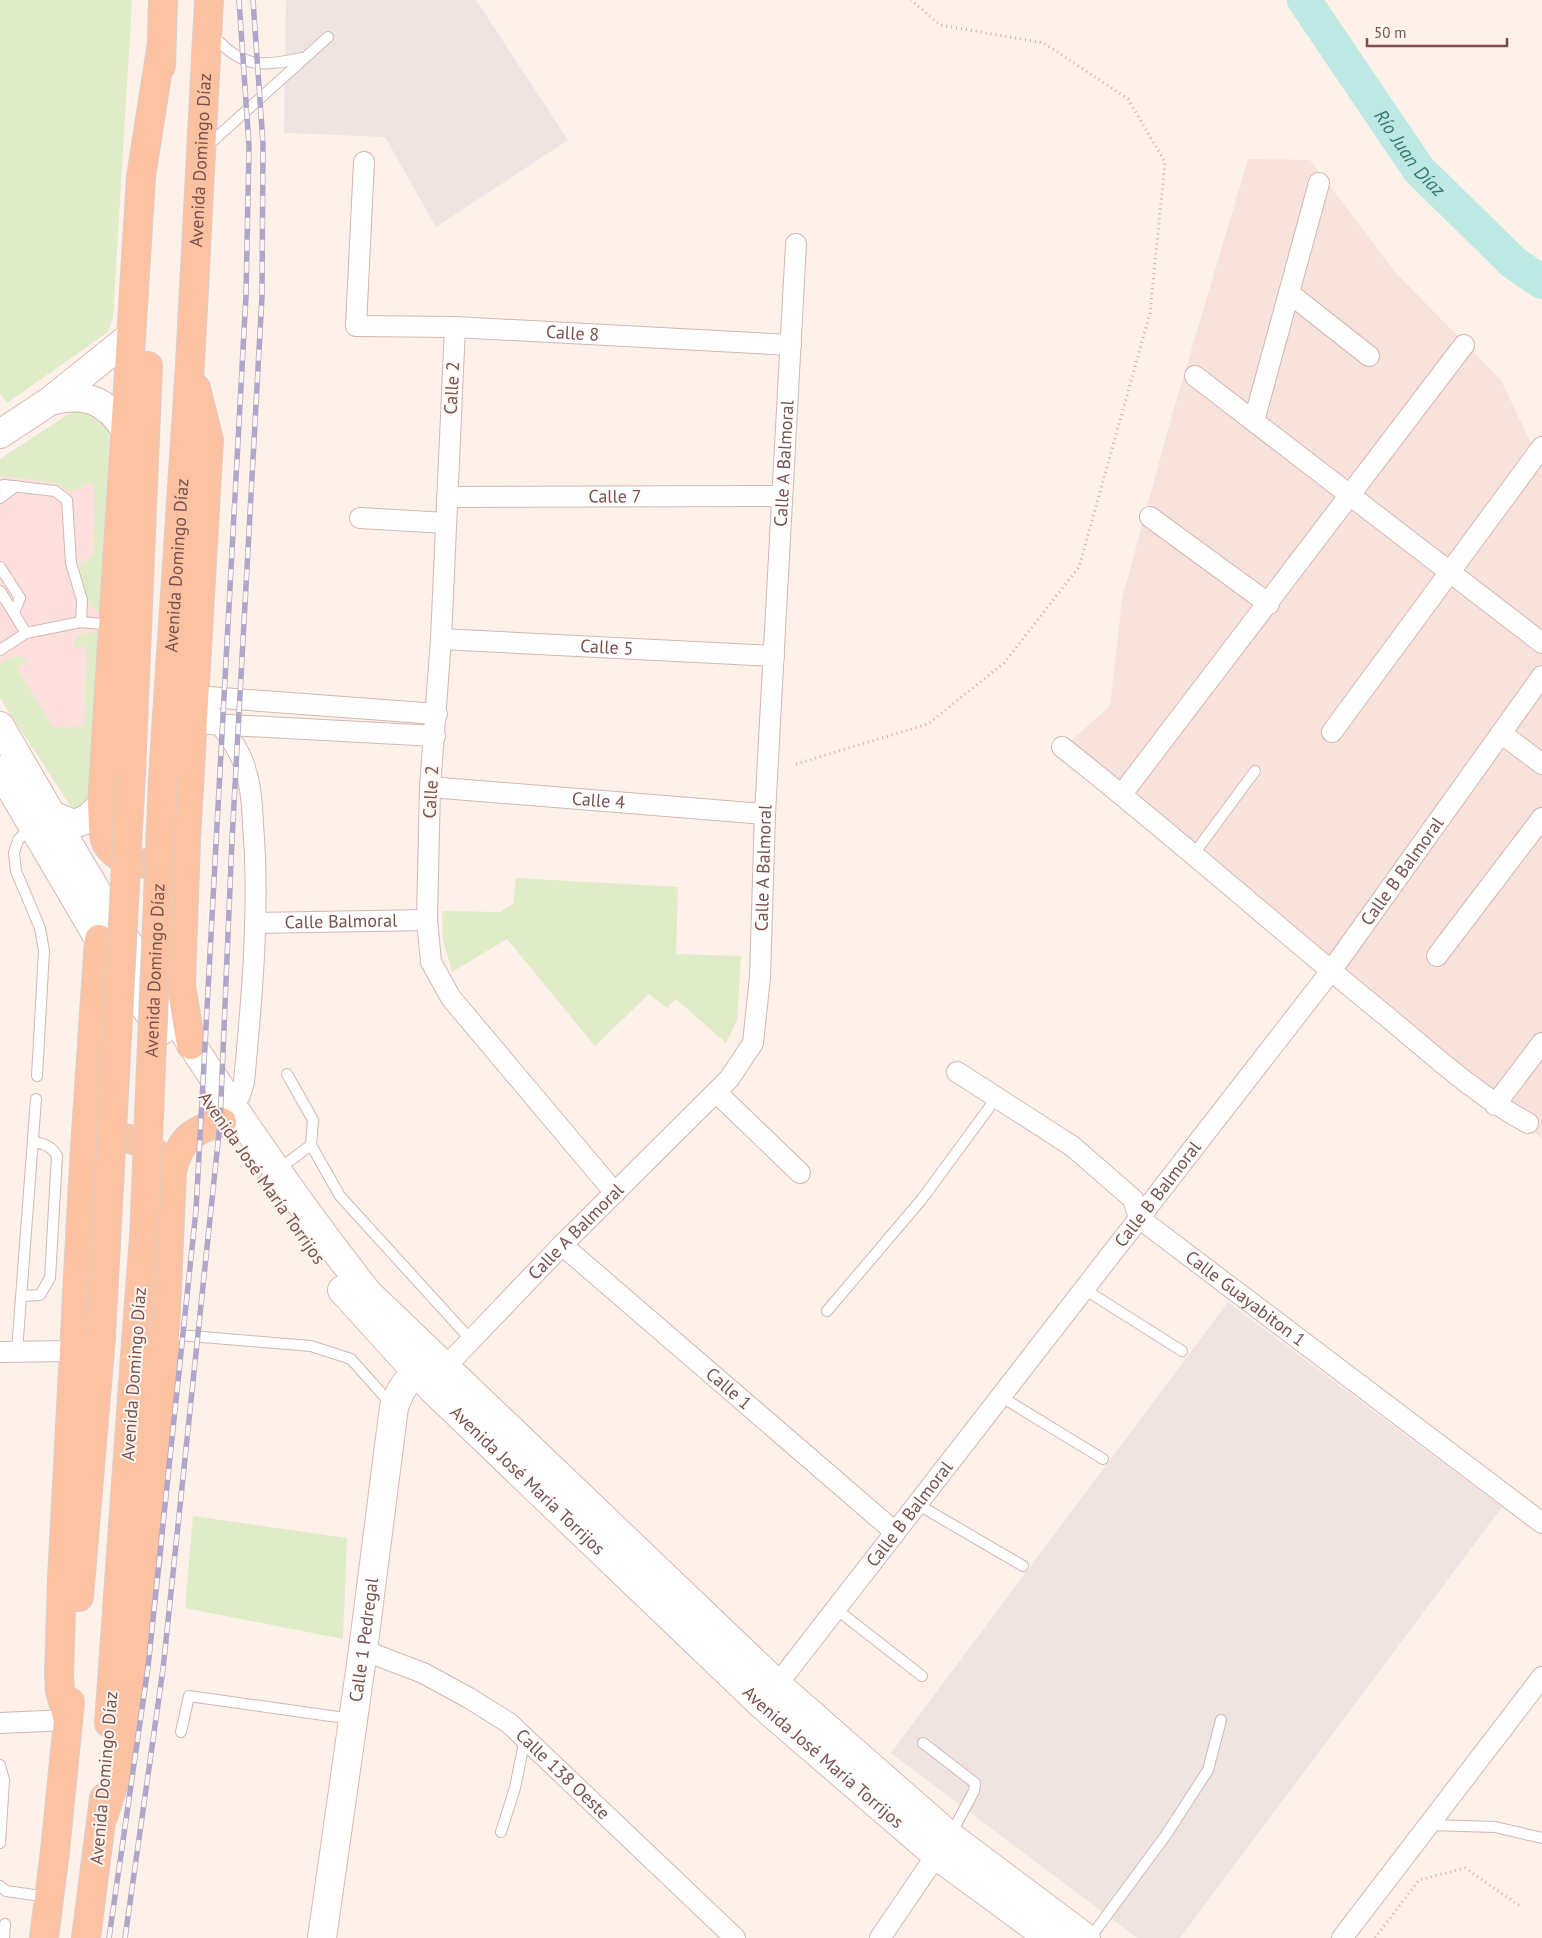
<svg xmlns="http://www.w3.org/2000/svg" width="1542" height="1938" viewBox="0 0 1542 1938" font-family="'PT Sans',sans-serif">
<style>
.residential{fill:#f7e3db}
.commercial{fill:#fddfde}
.industrial{fill:#eee5e3}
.green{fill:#e0ecc7}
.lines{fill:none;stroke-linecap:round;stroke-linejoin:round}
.river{stroke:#bde8e3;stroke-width:34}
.lane-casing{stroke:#d3b7b1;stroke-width:12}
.street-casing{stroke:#d3b7b1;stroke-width:22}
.secondary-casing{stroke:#d8b8b1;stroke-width:30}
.primary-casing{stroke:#d9cecd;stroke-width:30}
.path{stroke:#d9a9a3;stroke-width:3;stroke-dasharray:1 4;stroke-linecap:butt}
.lane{stroke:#fff;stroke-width:10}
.street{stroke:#fff;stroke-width:20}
.secondary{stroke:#fff;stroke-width:28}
.primary{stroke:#fcc2a2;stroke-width:28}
.rail-casing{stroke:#b0a6c9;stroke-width:5.5}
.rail{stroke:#fff6f1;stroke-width:4;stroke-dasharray:11;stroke-linecap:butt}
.primary-bridge-casing{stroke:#d9cecd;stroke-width:30;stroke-linecap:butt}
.primary-bridge{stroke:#fcc2a2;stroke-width:28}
.labels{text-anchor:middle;stroke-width:4;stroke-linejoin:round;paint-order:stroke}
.street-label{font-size:18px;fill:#79504c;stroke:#fff6f1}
.water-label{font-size:19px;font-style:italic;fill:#3b7771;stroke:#fff6f1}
</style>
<rect width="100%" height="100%" fill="#fdf1ea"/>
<polygon class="residential" points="1248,159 1310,160 1396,273 1501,380 1542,466 1542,1138 1065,746 1110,706 1122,599 1170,422"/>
<polygon class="commercial" points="109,439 89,794 75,808 70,805 0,698 0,459"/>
<g class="industrial">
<polygon points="286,0 476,0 568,140 436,227 385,137 284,133"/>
<polygon points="1228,1302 1502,1507 1180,1938 1137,1938 891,1753"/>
</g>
<g class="green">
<polygon points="0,0 132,0 113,318 108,332 7,403 0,394"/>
<path d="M92 408 109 429V439L100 612C85 610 82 577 79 564L93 556 95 488 91 483 71 492 52 482 0 476V459L73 411Z"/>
<path d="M90 632 98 633 89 794 83 806 75 808 70 805 0 698V664C11 657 18 652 29 661L17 668 54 728 84 726 87 647H73L74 640 80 635Z"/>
<polygon points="516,878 678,887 676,954 741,956 737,1020 726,1043 676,999 667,1008 649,994 595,1046 507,939 452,972 443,940 442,911 500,912 513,904"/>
<polygon points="193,1516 347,1538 343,1639 185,1608"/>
</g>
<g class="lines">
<path class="river" id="s1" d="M1304 0 1419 170 1514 263 1542 282"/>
<g class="lane-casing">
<g id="lane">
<path d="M213 35C241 68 262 67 302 58"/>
<polyline points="206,147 328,37"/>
<polyline points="0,486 4,485 55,491 67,500 71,563 82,600 81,622"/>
<polyline points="0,498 16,486"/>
<polyline points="0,567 20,598 14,613"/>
<polyline points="0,591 26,633"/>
<polyline points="0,650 26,633 81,622 113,625"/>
<polyline points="31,827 18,840 14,853 16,871 40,928 44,951 37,1076"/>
<polyline points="1193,855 1255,771"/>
<polyline points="287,1074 313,1120 311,1145 340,1196 471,1340"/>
<polyline points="263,1181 311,1145"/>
<polyline points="1084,1289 1182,1351"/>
<path d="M22 1296 40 1295 50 1278 57 1156C52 1146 44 1144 34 1142"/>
<polyline points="827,1311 922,1199 997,1097"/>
<polyline points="167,1334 311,1346 351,1359 391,1404"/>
<polyline points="17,1351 36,1099"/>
<polyline points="1000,1396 1103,1459"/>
<polyline points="917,1504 1023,1566"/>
<polyline points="836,1609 922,1676"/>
<polyline points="181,1732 189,1696 352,1719"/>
<polyline points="923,1743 975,1783 974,1791 950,1836"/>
<polyline points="0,1765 4,1780 0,1843"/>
<polyline points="1430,1825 1495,1827 1542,1838"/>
<polyline points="501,1832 515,1788 525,1738"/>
<polyline points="0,1886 6,1891 48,1897"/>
<polyline points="4,1938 5,1924"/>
<polyline points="1090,1938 1166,1835 1208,1770 1221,1720"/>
</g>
</g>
<g class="street-casing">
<g id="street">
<path id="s2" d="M364 162 356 326 455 327 791 345"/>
<polyline points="1289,293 1369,356"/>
<polyline points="455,327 441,639 430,787 427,920 431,962 451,998 615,1193"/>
<polyline points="1195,376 1542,643"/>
<polyline points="1254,421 1319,183"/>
<path id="s3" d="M447 497 782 496"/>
<polyline points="1150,517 1269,604"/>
<polyline points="360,518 446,523"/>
<path id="s4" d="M441 639 774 656"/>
<path d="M195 696C211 714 228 732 239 753 250 774 252 801 253 824 260 909 252 997 244 1082L240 1095 232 1107"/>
<polyline points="195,696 437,714"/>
<polyline points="210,724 435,736"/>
<polyline points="1332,732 1542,447"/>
<polyline points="1501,733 1542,764"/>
<path d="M1062 747C1170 832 1273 924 1380 1011 1428 1050 1474 1094 1528 1123"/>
<path id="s5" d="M430 787 765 814"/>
<polyline points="1122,794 1464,345"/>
<path id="s6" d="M255 923 427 920"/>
<polyline points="1437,956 1542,818"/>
<path id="s7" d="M957 1072 1072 1146 1133 1199 1139 1218 1542 1523"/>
<polyline points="716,1092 800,1173"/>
<polyline points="1495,1105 1542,1043"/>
<path id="s8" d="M562 1245 895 1532"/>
<polyline points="0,1352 74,1351"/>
<path id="s9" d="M441 1364 453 1359 562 1245 729 1079 753 1043 760 977 765 814 796 244"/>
<path id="s10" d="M363 1650 423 1673 469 1698 509 1723 735 1938"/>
<path id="s11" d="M769 1695 1331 971 1542 676"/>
<polyline points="0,1723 68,1720"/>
<polyline points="880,1938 944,1844"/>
<polyline points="1342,1938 1542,1677"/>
</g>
</g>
<g class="secondary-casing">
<g id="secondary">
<path d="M50 401C86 392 107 400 126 431"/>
<polyline points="0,434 50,401 131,336"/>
<path d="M0 726C113 923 228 1115 368 1293L778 1685 950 1836 1086 1938"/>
<polyline points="0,770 99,939 161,1031"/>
<polyline points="51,815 74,824 87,819 102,805"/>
<path id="s12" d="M342 1290 432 1389 762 1705 936 1855 1049 1938"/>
<path id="s13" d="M322 1938 363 1650 394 1407C403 1382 409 1376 434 1367"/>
</g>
</g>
<g class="primary-casing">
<g id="primary">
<path d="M161 49 141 177 102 805C103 815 102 830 105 840 108 848 117 856 124 859 149 871 168 858 186 840"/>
<polyline points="161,66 163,0"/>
<polyline points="131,773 148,366"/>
<path id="s14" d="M163 777 190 365 209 0"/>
<polyline points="191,1045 181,985 186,840 209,440 196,388"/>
<path d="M93 1152C115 1127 145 1139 163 1161"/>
<polyline points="79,1597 101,1337"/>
<polyline points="68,1720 60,1691 59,1675 62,1579 84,1163 99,939"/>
<polyline points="109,1723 136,1342"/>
<path d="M103 1817 122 1759 148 1556 165 1334 172 1171C180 1140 191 1130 222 1122"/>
<polyline points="44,1938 55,1851 70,1702"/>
<polyline points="86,1938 104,1798"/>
</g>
</g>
<g class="path">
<polyline points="796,764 928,724 1004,663 1079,567 1150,313 1165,162 1128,99 1044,43 940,25 911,0"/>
<polyline points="1375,1938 1419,1880 1465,1868 1520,1906"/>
</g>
<use href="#lane" class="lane"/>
<use href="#street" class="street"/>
<use href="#secondary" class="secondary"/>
<use href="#primary" class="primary"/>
<g class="rail-casing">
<g id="rail">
<polyline points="109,1938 148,1667 196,1210 246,295 249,146 239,0"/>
<polyline points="125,1938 163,1669 220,1123 232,840 262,296 263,144 253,0"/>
</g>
</g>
<use href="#rail" class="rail"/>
<g class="primary-bridge-casing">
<g id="primary-bridge">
<polyline points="101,1337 131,773"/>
<path id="s15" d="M136 1342 144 1237 163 777"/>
</g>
</g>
<use href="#primary-bridge" class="primary-bridge"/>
</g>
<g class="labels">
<g class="street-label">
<text dy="6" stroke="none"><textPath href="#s14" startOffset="618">Avenida Domingo Díaz</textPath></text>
<text dy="6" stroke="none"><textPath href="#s2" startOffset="381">Calle 8</textPath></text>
<text transform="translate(452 388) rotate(-87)" y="6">Calle 2</text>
<text dy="6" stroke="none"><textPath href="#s9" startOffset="1030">Calle A Balmoral</textPath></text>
<text dy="6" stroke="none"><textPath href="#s3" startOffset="168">Calle 7</textPath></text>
<text dy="6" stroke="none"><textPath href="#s14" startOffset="212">Avenida Domingo Díaz</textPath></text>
<text dy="6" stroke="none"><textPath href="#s4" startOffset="166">Calle 5</textPath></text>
<text transform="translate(431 792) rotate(-87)" y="6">Calle 2</text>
<text dy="6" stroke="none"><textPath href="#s5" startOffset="169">Calle 4</textPath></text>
<text dy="6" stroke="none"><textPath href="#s9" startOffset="625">Calle A Balmoral</textPath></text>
<text dy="6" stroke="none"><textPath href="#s11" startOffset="1039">Calle B Balmoral</textPath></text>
<text dy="6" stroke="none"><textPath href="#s6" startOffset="86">Calle Balmoral</textPath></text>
<text dy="6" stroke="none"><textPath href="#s15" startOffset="372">Avenida Domingo Díaz</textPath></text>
<text transform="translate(262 1178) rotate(55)" y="6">Avenida José María Torrijos</text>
<text dy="6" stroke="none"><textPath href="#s11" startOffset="634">Calle B Balmoral</textPath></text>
<text dy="6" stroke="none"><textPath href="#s9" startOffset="190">Calle A Balmoral</textPath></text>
<text dy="6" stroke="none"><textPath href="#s7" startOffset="371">Calle Guayabiton 1</textPath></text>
<text transform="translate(134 1374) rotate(-86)" y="6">Avenida Domingo Díaz</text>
<text dy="6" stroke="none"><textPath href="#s8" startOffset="220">Calle 1</textPath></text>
<text dy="6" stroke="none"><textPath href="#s12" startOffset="266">Avenida José María Torrijos</textPath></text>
<text dy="6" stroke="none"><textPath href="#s11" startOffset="229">Calle B Balmoral</textPath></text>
<text dy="6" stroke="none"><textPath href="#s13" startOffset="301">Calle 1 Pedregal</textPath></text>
<text dy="6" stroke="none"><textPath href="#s12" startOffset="671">Avenida José María Torrijos</textPath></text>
<text dy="6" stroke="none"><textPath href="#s10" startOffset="238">Calle 138 Oeste</textPath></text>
<text transform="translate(104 1778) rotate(-85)" y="6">Avenida Domingo Díaz</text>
</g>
<g class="water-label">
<text dy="7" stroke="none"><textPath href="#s1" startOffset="186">Río Juan Díaz</textPath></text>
</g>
</g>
<path d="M1367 38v8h140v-8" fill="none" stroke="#79504c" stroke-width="2.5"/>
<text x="1374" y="38" font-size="15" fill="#79504c" stroke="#fff6f1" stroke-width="4" paint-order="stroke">50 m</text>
</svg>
